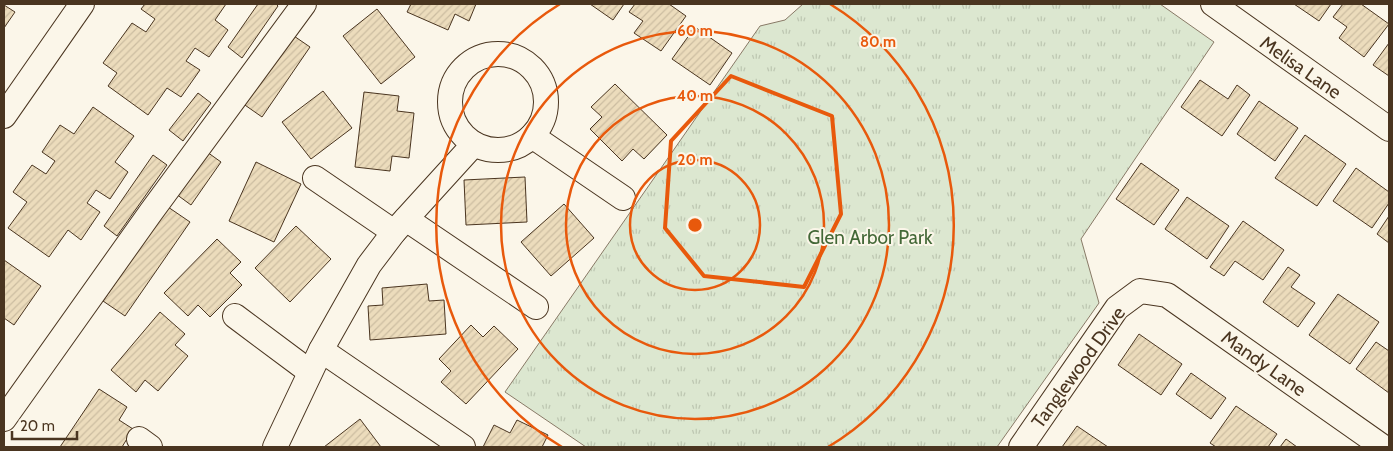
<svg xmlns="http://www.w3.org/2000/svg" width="1393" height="451" viewBox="0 0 1393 451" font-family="Cabin,sans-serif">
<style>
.park{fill:url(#park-tufts);stroke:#887966}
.building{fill:url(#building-hatch);stroke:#4a3520}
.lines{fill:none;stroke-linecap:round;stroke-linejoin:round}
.minor-casing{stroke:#4a3520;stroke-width:26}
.minor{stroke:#fbf6e9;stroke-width:24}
.marked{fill:none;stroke:#e8590c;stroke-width:4;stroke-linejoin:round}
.ring{fill:none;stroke:#e8590c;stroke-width:2.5}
.labels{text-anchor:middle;stroke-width:4;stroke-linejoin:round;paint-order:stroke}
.street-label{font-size:19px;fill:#4a3520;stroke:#fbf6e9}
.park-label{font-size:19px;fill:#436837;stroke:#fbf6e9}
.centre{fill:#e8590c;stroke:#fbf6e9;stroke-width:2.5}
.ring-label{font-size:15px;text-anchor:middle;font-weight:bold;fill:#e8590c;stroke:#fbf6e9;stroke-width:4;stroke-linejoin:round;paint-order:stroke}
</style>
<defs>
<pattern id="park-tufts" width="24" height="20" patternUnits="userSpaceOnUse" patternTransform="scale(1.25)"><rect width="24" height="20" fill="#dce7d0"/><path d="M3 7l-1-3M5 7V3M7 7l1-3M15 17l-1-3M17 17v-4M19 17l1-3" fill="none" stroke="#bec7b2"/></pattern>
<pattern id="building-hatch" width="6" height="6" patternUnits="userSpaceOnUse" patternTransform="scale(1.25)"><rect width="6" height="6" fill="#ecdcbc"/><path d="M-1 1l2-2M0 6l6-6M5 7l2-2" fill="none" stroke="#ccbda1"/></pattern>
</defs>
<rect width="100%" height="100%" fill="#fbf6e9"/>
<polygon class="park" points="803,4 1160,4 1214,42 1081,239 1099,303 997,447 586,447 505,392 760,26 785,20"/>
<g class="building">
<polygon points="145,4 226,4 215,20 228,30 209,57 195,48 186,61 200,70 181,97 167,88 148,115 108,86 117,73 103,63 132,23 146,32 155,19 141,9"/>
<polygon points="258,4 276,4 278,6 242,58 228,47"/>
<polygon points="411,4 476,4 469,21 455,14 448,30 407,12"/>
<polygon points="590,4 624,4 613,20"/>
<polygon points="635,4 669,4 686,16 661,51 634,33 643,21 629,12"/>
<polygon points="1294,4 1331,4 1319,21"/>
<polygon points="1343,4 1361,4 1389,24 1364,57 1339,38 1347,27 1333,17"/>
<polygon points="4,5 15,12 4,28"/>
<polygon points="377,9 415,57 381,84 343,36"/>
<polygon points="695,27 732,53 710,85 672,59"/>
<polygon points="291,34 310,47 262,117 242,103"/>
<polygon points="1389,43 1389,76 1373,65"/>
<polygon points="1200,80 1228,99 1237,85 1250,95 1222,136 1181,107"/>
<polygon points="615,84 667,135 644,159 633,149 622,161 590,129 602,117 591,107"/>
<polygon points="323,91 352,128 311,159 282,122"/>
<polygon points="364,92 399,96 397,111 414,113 409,158 392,156 390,171 355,167"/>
<polygon points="198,93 211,103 183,141 169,130"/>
<polygon points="1259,101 1298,128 1275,161 1237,134"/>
<polygon points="93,107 134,136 115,162 128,172 110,199 96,190 87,203 100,212 81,240 68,230 49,257 8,228 27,202 13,192 32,165 46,174 55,161 42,152 60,125 74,134"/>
<polygon points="1305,135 1346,164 1317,206 1275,178"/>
<polygon points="207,152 221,162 191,205 176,194"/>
<polygon points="153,155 167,165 117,236 104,226"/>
<polygon points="256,162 301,184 274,242 229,221"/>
<polygon points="1141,163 1179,190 1154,225 1116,199"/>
<polygon points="1356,168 1389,192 1389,203 1372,228 1333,201"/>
<polygon points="525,177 527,222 466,225 464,180"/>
<polygon points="1187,197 1229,226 1207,259 1165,229"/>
<polygon points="564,204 594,238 551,276 521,242"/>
<polygon points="168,207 190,222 125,316 103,301"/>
<polygon points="1389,216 1389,243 1377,234"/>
<polygon points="1243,221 1284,250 1263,280 1235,261 1224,276 1210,267"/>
<polygon points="296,226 331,259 290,302 255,268"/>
<polygon points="217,239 241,262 230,273 242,285 210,317 198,305 188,316 164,293"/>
<polygon points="4,260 41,286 14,325 4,318"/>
<polygon points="1288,267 1300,275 1291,287 1315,303 1298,327 1263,302"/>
<polygon points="427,284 429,301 444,300 446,334 370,340 368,306 383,305 382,288"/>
<polygon points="1338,294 1379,322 1350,364 1309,335"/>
<polygon points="160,312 185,334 175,345 188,356 158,391 145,380 136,392 111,370"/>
<polygon points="471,325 483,337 494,326 518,349 466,404 441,382 451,371 439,359"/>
<polygon points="1139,334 1182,364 1161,395 1118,365"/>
<polygon points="1376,342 1389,351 1389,393 1356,369"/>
<polygon points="1191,373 1226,398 1211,419 1176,394"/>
<polygon points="99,389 127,407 119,420 133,429 122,447 60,447"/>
<polygon points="1236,406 1277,434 1268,447 1216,447 1210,443"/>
<polygon points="360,419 381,447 324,447"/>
<polygon points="517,420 548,435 542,447 483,447 494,425 510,433"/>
<polygon points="1077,426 1108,447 1062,447"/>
<polygon points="1286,439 1297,447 1280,447"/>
</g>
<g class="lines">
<g class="minor-casing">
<g id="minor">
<polyline points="1213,4 1389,129"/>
<circle cx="498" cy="102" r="48"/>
<polyline points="4,116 82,4"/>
<polyline points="532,136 623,198"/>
<polyline points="315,178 394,232"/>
<polyline points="406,219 536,307"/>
<polyline points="235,316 310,372"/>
<polyline points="321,350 463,447"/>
<polyline points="4,419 151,212 304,4"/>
<polyline points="139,439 150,447"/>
<polyline points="275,447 321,350 369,265 394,232 474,144"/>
<polyline points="1021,447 1117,308 1140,291 1167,295 1383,447"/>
</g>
</g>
<use href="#minor" class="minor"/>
</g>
<path class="marked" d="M731 76 832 116 841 214 804 287 704 276 665 228 671 141Z"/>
<g class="ring">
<circle cx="695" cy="225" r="65"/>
<circle cx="695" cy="225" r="129"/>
<circle cx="695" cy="225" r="194"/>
<path d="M562 447A259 259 0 0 1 560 4M830 4A259 259 0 0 1 828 447"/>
</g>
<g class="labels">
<g class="street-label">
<text transform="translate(1301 67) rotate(35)" y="7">Melisa Lane</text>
<text transform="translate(1264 363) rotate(35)" y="7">Mandy Lane</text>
<text transform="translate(1078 367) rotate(-54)" y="7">Tanglewood Drive</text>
</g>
<g class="park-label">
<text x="870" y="244">Glen Arbor Park</text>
</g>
</g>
<circle cx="695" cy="225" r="8" class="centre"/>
<g class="ring-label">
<text x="695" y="36">60 m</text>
<text x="878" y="47">80 m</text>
<text x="695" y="101">40 m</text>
<text x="695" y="165">20 m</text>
</g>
<rect width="1393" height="451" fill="none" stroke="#4a3520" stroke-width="10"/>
<path d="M12 431v8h65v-8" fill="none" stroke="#4a3520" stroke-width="2.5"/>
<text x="20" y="431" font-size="15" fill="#4a3520" stroke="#fbf6e9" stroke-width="4" paint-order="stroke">20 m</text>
</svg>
